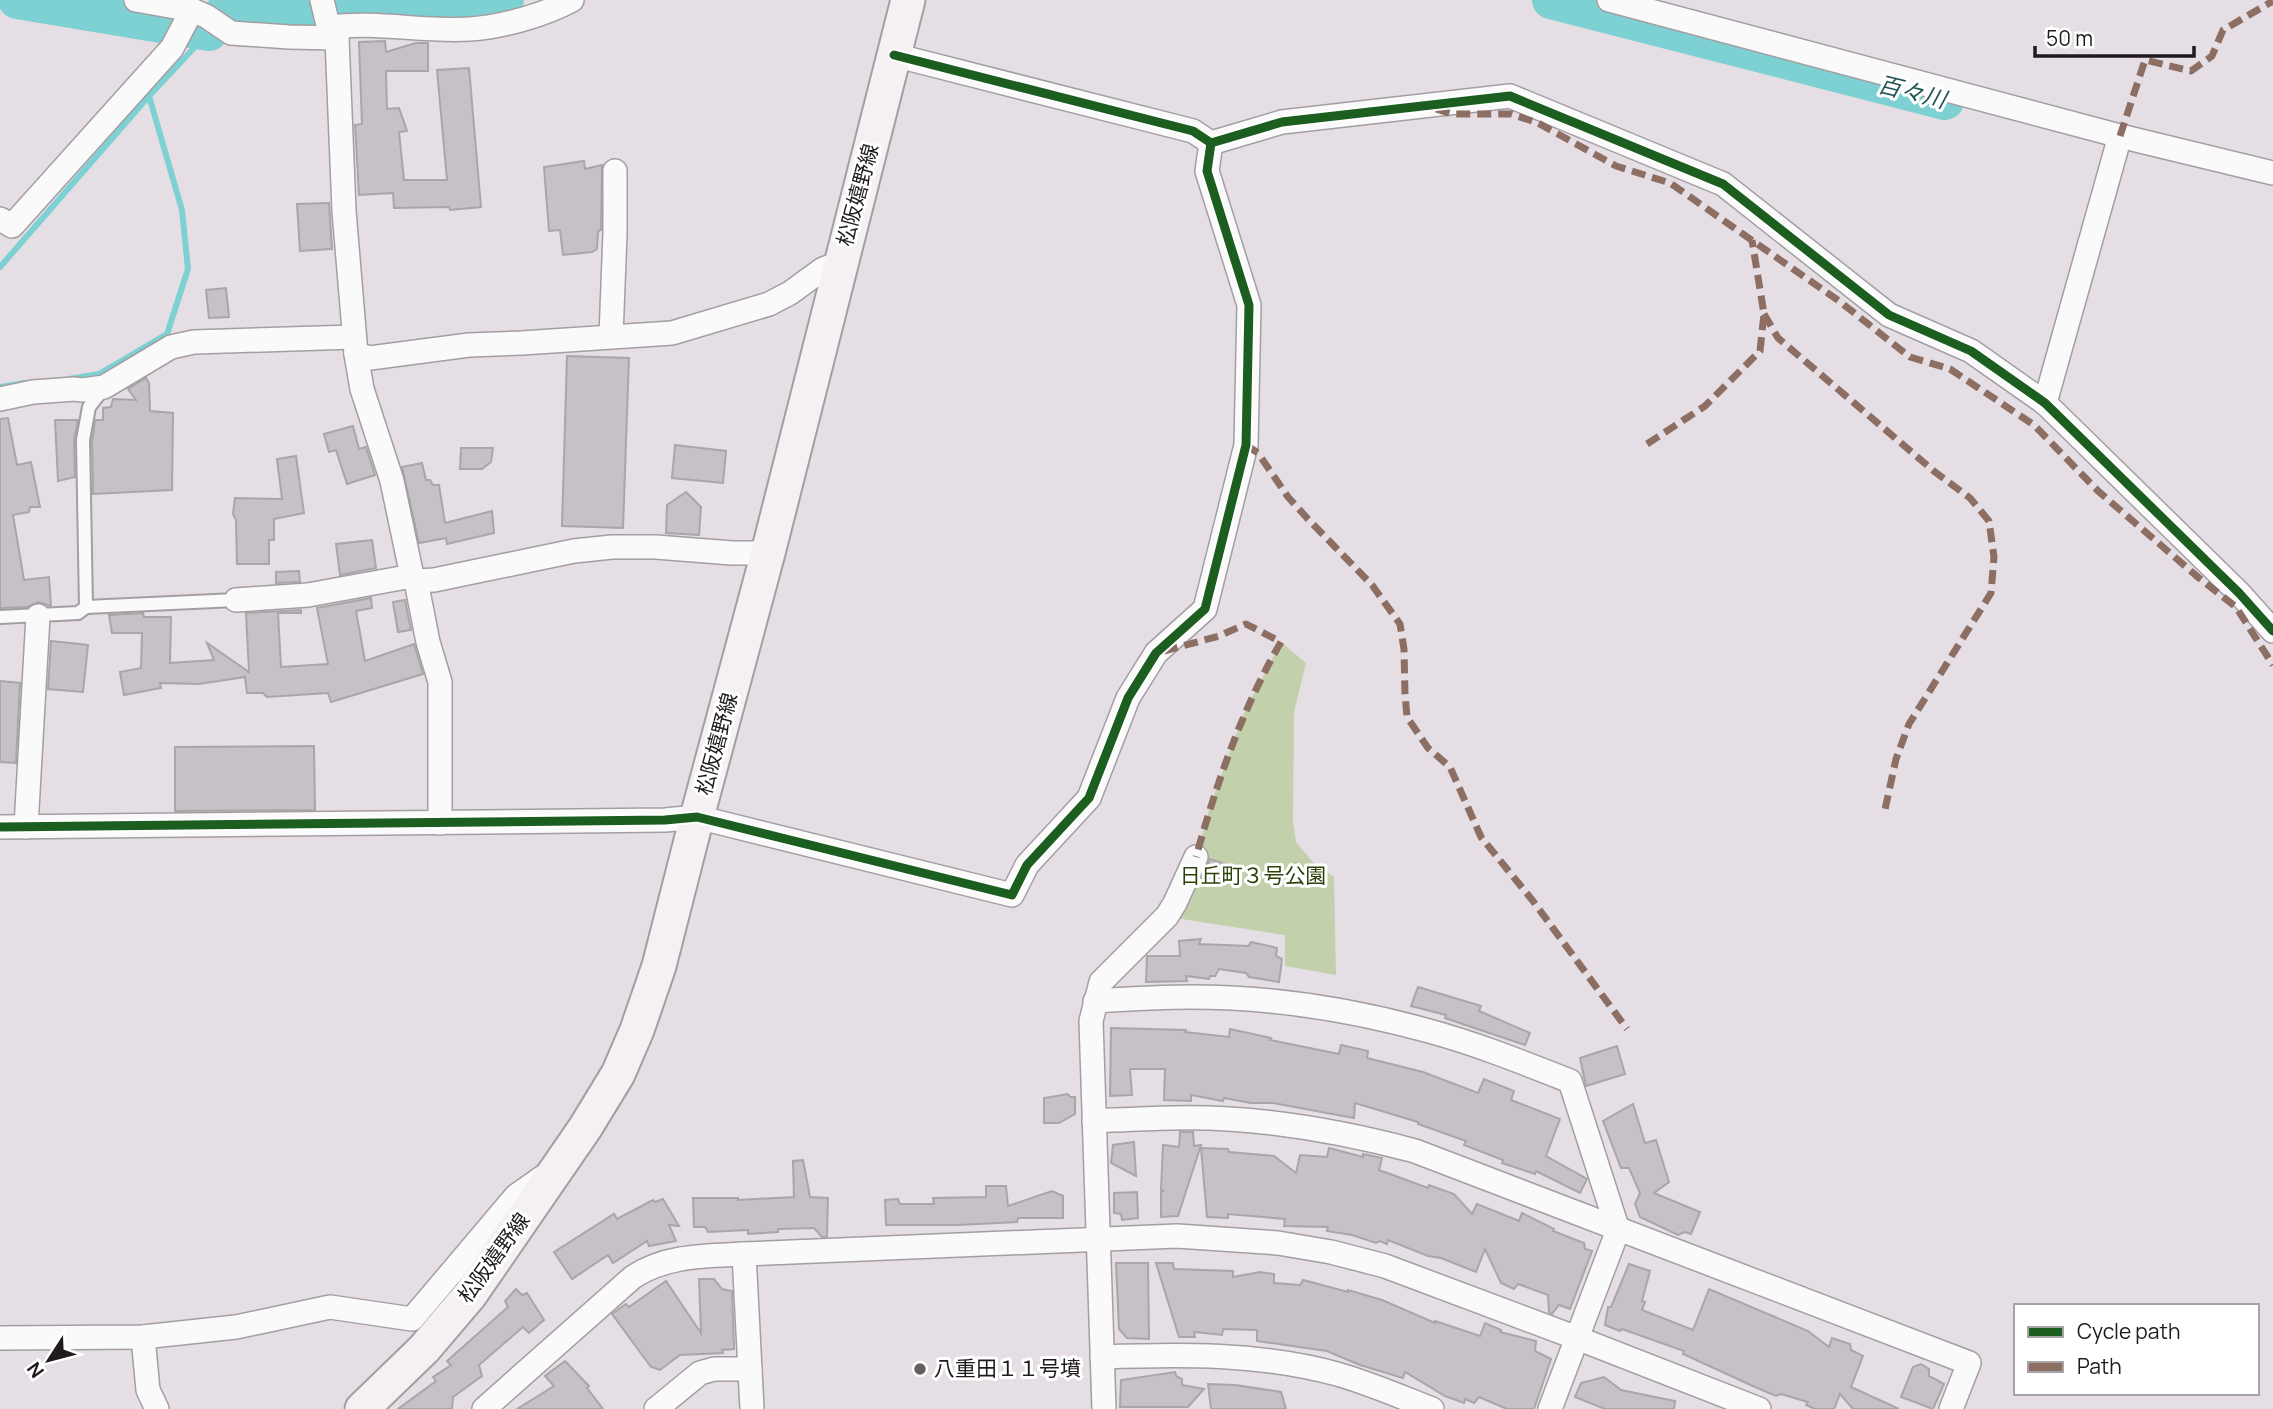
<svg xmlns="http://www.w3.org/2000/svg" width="2273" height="1409" viewBox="0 0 2273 1409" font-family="Manrope,'Noto Sans JP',sans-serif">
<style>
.green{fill:#c2d1ac}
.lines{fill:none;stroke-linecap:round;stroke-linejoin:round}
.stream{stroke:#7ed1d2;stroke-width:6}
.river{stroke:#7ed1d2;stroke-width:38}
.building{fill:#c6c1c6;stroke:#aaa5a9;stroke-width:2}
.lane-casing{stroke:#a39ea3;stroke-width:16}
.street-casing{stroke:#a39ea3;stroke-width:26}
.secondary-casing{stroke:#a39ea3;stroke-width:37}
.lane{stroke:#fbfafb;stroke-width:12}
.street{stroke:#fbfafb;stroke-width:23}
.secondary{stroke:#f5f0f2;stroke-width:33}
.quiet{stroke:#8d6e63;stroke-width:7;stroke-dasharray:14 7;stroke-linecap:butt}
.cycleway-casing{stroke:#fff;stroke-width:13}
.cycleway{stroke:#1b5e20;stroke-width:9}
.poi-dot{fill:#645f63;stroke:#fff;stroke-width:2.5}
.labels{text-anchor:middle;stroke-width:6;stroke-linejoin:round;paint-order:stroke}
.street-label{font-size:21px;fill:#1e1a1e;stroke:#fff}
.park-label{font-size:21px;fill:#2d420b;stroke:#fff}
.poi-label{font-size:21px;fill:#1e1a1e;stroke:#fff;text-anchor:start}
.water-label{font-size:23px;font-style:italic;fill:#205455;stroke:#fff}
</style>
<rect width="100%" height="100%" fill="#e5dee4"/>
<polygon class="green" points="1281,642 1306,663 1294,712 1293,822 1296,842 1314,863 1334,877 1336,975 1285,966 1285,935 1175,918 1203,854 1200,844 1210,806 1244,713"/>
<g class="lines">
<g class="stream">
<polyline points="0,267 149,96 209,32"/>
<polyline points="69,379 99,374 167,334 188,269 182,210 149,96"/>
<polyline points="0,387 24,383"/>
</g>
<g class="river">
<polyline points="17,0 209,32 228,7 286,15 355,1 417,3 448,8 494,3 505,0"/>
<polyline points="1551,0 1945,101"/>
</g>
</g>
<g class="building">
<polygon points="385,41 386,52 416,43 428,43 428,71 386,71 387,109 399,108 407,131 399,132 404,180 447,180 437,70 469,68 481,207 450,210 449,207 394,208 393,193 359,195 355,125 362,124 359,42"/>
<polygon points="584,161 585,169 602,165 601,230 598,231 597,249 592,252 563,255 560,230 549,231 544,167"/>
<polygon points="329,203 332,249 300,251 297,204"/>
<polygon points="226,288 229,317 209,318 206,290"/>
<polygon points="567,356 629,358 623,528 562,526"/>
<polygon points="146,378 149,383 150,411 173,413 172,490 93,494 92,441 95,420 103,420 103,408 111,407 113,399 136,400 128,389"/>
<polygon points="8,418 17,465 31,462 40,507 30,507 29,512 13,515 24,580 49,577 51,606 38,602 28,607 0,608 0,419"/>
<polygon points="55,420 78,420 74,440 75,477 58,481"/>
<polygon points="353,426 359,449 366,447 375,475 347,484 336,450 329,452 324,434"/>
<polygon points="675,445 726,451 723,483 672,478"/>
<polygon points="461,448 493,448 491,462 482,469 460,469"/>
<polygon points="296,456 304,513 274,519 274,540 269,540 269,564 237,564 236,520 233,514 235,498 282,499 277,459"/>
<polygon points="422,463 426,480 430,480 433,485 439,485 445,523 492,511 494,533 447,544 446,538 419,543 402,467"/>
<polygon points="686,492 701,507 699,535 666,533 667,505"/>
<polygon points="372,540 376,568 340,575 336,544"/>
<polygon points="299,571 300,582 276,583 276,572"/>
<polygon points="371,598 372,608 356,611 365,661 414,644 423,674 331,702 328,693 267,697 263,693 247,693 245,677 199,684 160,683 161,688 124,695 120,672 141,668 142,633 112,633 109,615 143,613 144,617 171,617 170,663 214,660 207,643 249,672 246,613 301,610 301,613 278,613 281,667 328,664 317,608"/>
<polygon points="405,600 411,630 398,632 393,602"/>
<polygon points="51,641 88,645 83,692 48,689"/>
<polygon points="0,681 20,683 16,763 0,762"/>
<polygon points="314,746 315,810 175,811 175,747"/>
<polygon points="1210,859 1228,865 1220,886 1202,878"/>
<polygon points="1201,939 1199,944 1249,946 1251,942 1277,948 1276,956 1282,959 1279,982 1249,977 1246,973 1219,969 1215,976 1210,976 1209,979 1186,976 1187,981 1146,982 1147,956 1180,956 1179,941"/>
<polygon points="1418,987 1481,1006 1479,1011 1530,1033 1525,1045 1445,1018 1446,1015 1411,1006"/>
<polygon points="1111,1028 1186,1030 1185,1032 1229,1037 1230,1029 1271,1038 1270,1040 1339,1054 1341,1045 1368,1051 1367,1058 1423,1072 1478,1093 1484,1079 1514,1091 1511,1100 1560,1119 1546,1156 1587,1179 1580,1193 1536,1171 1535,1174 1502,1163 1503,1160 1464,1145 1466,1141 1418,1124 1418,1122 1355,1103 1354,1118 1273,1103 1251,1103 1224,1098 1223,1101 1191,1095 1191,1101 1164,1100 1165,1069 1130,1069 1132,1095 1110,1096"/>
<polygon points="1617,1046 1625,1074 1586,1086 1580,1058"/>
<polygon points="1068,1094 1070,1097 1075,1097 1075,1114 1059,1123 1044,1123 1044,1098"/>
<polygon points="1633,1104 1645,1143 1656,1140 1669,1182 1654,1193 1700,1212 1691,1234 1685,1232 1678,1235 1640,1217 1635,1204 1640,1193 1629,1168 1621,1168 1603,1121"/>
<polygon points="1180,1132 1193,1132 1194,1146 1201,1145 1178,1216 1161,1217 1161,1191 1164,1191 1161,1190 1163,1145 1179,1147"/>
<polygon points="1134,1142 1136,1176 1111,1163 1113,1145"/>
<polygon points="1201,1148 1228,1149 1229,1152 1274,1156 1296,1173 1300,1155 1327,1157 1329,1148 1363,1157 1363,1154 1382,1158 1379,1170 1428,1188 1429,1185 1454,1194 1472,1214 1477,1204 1519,1221 1522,1213 1554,1229 1553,1231 1584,1243 1585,1249 1592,1251 1570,1309 1559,1305 1552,1314 1549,1312 1548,1295 1518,1284 1514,1289 1501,1283 1485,1249 1476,1272 1441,1258 1428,1256 1388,1240 1387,1244 1380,1241 1376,1243 1352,1235 1327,1231 1328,1227 1284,1226 1285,1219 1228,1214 1228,1218 1207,1217"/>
<polygon points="803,1160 810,1197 828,1198 827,1237 822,1237 814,1228 778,1229 778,1232 748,1234 748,1230 708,1232 705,1227 694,1227 693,1198 738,1198 738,1200 794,1197 793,1161"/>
<polygon points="986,1186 1006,1186 1008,1206 1052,1191 1063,1196 1063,1218 1018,1218 1017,1222 958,1225 886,1225 885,1200 898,1199 900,1204 934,1204 933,1198 986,1197"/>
<polygon points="1137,1192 1138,1218 1122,1220 1121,1214 1114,1213 1114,1193"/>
<polygon points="663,1199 679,1226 669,1225 676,1241 649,1246 647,1241 613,1263 608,1255 572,1279 554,1252 614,1214 617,1219 653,1200 655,1202"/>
<polygon points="1116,1263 1148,1263 1149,1339 1127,1338 1119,1329"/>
<polygon points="1156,1263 1173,1263 1174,1269 1233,1271 1233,1277 1260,1272 1274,1274 1274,1283 1300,1285 1303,1280 1348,1292 1348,1290 1382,1300 1435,1323 1435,1321 1480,1336 1485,1323 1501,1330 1500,1332 1536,1341 1535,1351 1551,1359 1534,1409 1507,1409 1479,1397 1474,1403 1465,1399 1464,1403 1445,1396 1405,1372 1403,1378 1360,1365 1327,1351 1257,1341 1257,1330 1223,1329 1222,1335 1194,1332 1195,1337 1179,1337"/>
<polygon points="1629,1264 1650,1271 1642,1301 1645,1302 1642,1310 1693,1330 1709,1289 1808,1331 1829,1347 1832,1338 1850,1344 1851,1350 1863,1356 1851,1387 1899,1409 1853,1409 1840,1394 1834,1409 1815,1409 1806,1405 1808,1402 1781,1394 1776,1396 1755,1387 1683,1354 1684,1351 1622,1329 1620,1331 1605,1325 1608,1307 1611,1307"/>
<polygon points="699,1279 714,1279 722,1289 732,1291 734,1349 722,1350 723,1353 680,1355 660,1370 651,1367 612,1314 626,1304 629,1307 666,1281 701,1333"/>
<polygon points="516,1289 522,1295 527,1293 544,1320 529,1333 523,1327 479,1365 482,1376 453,1397 452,1409 398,1409 436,1381 433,1377 451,1365 447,1361 508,1307 505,1301"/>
<polygon points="565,1361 589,1386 587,1388 603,1409 517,1409 554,1386 545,1376"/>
<polygon points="1921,1364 1929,1369 1929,1376 1944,1384 1933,1409 1901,1397 1913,1367"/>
<polygon points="1175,1372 1176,1376 1182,1379 1182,1385 1204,1389 1188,1407 1120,1407 1121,1380"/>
<polygon points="1604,1377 1621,1390 1675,1401 1674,1409 1605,1409 1575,1397 1581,1383"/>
<polygon points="1208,1384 1235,1385 1281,1392 1286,1409 1211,1409"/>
</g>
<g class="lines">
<g class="lane-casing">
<g id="lane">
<polyline points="86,607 236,600"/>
<polyline points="0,617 78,613 86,607 83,440 89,407 104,388"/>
</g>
</g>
<g class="street-casing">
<g id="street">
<polyline points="136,0 192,10"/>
<polyline points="322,0 327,21 337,38 344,211 356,354 362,389 392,481 412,576 416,581 428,642 440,682 440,823"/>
<polyline points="1609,0 2120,136 2273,173"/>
<path d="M330 27C377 21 423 32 470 29 502 27 544 15 572 0"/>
<polyline points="894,55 1193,131 1211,143 1282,122 1510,96 1723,184 1889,315 1971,351 2045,403 2239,593 2273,631"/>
<polyline points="0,219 12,226 172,48 192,10 206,16 231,33 289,37 337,38"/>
<polyline points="611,336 615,233 615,171"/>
<polyline points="356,354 370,358 469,345 522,343 672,333 769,304 790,293 823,269 840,263"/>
<polyline points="0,399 33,392 74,389 83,390 104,387 171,347 194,342 354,337"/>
<polyline points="2045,403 2120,136"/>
<polyline points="416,581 434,580 574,551 612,547 656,547 732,553 768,553"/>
<polyline points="236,600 308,595 412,576"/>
<polyline points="0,827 665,820 697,817 1012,895 1027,865 1089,798 1128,698 1156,653 1205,609 1246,445 1249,305 1207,171 1211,143"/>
<polyline points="26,827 38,616"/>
<path d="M1095 1001C1127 999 1159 997 1191 997 1270 997 1353 1010 1429 1031 1477 1044 1524 1063 1570 1081L1618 1230 1550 1409"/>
<path d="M1094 1121C1139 1119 1184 1116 1229 1119 1292 1123 1355 1135 1415 1151L1969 1363 1951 1409"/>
<polyline points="744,1254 752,1409"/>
<polyline points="143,1337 148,1390 157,1409"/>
<polyline points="0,1338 143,1337 236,1327 330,1307 412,1319 516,1196 543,1177"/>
<path d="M1102 1357C1180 1354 1261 1353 1337 1374 1369 1383 1401 1397 1432 1409"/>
<path d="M484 1409 633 1277C666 1255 706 1256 744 1254L1177 1236 1278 1243 1331 1252 1385 1266 1577 1338 1759 1409"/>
<polyline points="656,1409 700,1373 714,1369 750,1369"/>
<polyline points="1104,1409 1091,1021 1101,982 1167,916 1175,903 1196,857"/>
</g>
</g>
<g class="secondary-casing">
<polyline id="secondary" points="362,1409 424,1349 470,1295 585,1128 618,1074 637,1030 659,966 697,817 768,553 908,0"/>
</g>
<use href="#lane" class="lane"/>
<use href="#street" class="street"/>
<use href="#secondary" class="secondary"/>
<g class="quiet">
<polyline points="1436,109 1452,114 1511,114 1538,123 1616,166 1670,183 1839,301 1910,357 1950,369 2034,425 2098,491 2199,578 2236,607 2273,665"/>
<polyline points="2120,136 2145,60 2191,71 2212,56 2223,30 2273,1"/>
<polyline points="1764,314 1778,338 1935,472 1970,498 1989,521 1994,557 1991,593 1909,724 1896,759 1884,814"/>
<polyline points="1647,444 1705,406 1760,351 1764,314 1752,240"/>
<polyline points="1246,445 1258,453 1288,497 1307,518 1372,585 1400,624 1404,649 1405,694 1407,717 1428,748 1450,767 1481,837 1533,901 1627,1029"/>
<path d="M1164 651 1219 636 1246 624 1281 642C1242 709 1217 782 1196 857"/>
</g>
<g class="cycleway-casing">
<g id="cycleway">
<polyline points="894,55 1193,131 1211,143 1282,122 1510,96 1723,184 1889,315 1971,351 2045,403 2239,593 2273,631"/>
<polyline points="0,827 665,820 697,817 1012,895 1027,865 1089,798 1128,698 1156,653 1205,609 1246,445 1249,305 1207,171 1211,143"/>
</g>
</g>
<use href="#cycleway" class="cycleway"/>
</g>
<circle class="poi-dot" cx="920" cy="1369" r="7"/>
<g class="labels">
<g class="street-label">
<text transform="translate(858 195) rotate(-75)" y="7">松阪嬉野線</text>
<text transform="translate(717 744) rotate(-75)" y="7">松阪嬉野線</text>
<text transform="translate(494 1258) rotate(-54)" y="7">松阪嬉野線</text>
</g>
<g class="park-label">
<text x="1253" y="883">日丘町３号公園</text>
</g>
<g class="poi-label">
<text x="934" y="1376">八重田１１号墳</text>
</g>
<g class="water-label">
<text transform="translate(1912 92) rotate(14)" y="8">百々川</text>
</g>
</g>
<rect x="2014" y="1304" width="245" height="91" fill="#ffffff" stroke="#a5a3a5" stroke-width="2"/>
<rect x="2028" y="1327" width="35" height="10" fill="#1b5e20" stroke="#a5a3a5" stroke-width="2"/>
<text x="2077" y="1339" font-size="21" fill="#1e1a1e">Cycle path</text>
<rect x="2028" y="1362" width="35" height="10" fill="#8d6e63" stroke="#a5a3a5" stroke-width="2"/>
<text x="2077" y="1374" font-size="21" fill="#1e1a1e">Path</text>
<g transform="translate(49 1360) rotate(234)" stroke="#ffffff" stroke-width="5" paint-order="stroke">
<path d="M0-5L12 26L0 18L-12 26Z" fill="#1e1a1e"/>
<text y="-10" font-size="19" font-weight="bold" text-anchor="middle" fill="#1e1a1e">N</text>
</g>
<path d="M2035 46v10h159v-10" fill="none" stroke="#1e1a1e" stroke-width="3.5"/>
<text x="2046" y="46" font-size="21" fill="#1e1a1e" stroke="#ffffff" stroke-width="5" paint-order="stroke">50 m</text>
</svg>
